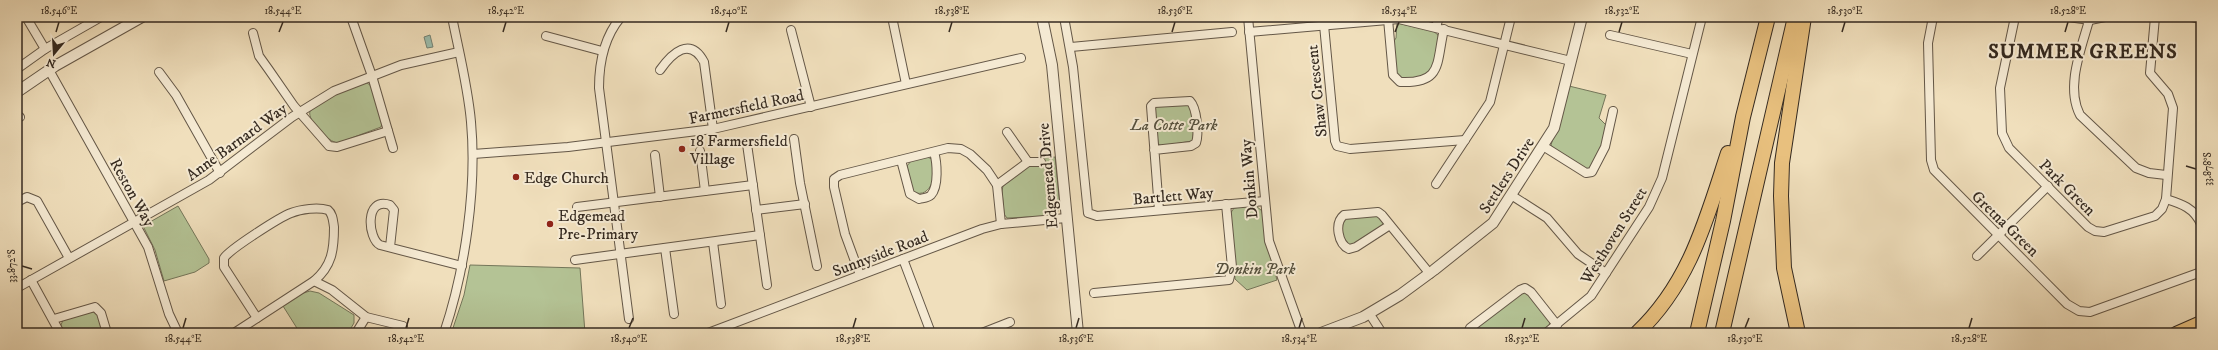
<svg xmlns="http://www.w3.org/2000/svg" width="2218" height="350" viewBox="0 0 2218 350" font-family="'IM FELL DW Pica',serif">
<style>
.green{fill:#b4c395;stroke:#74765a}
.water{fill:#9bbdad;stroke:#728275}
.lines{fill:none;stroke-linecap:round;stroke-linejoin:round}
.minor-casing{stroke:#645747;stroke-width:10}
.tertiary-casing{stroke:#645747;stroke-width:12}
.primary-casing{stroke:#352a20;stroke-width:14}
.motorway-casing{stroke:#352a20;stroke-width:16}
.minor{stroke:#f5ead3;stroke-width:8}
.tertiary{stroke:#f5ead3;stroke-width:10}
.primary{stroke:#e8c07e;stroke-width:12}
.motorway{stroke:#e8c07e;stroke-width:14}
.ticks{fill:none;stroke:#352a20;stroke-width:1.5}
.poi-dot{fill:#8f2418;stroke:#f5ead3;stroke-width:1.5}
.labels{text-anchor:middle;stroke-width:4;stroke-linejoin:round;paint-order:stroke}
.street-label{font-size:16px;fill:#352a20;stroke:#f5ead3}
.park-label{font-size:16px;font-style:italic;fill:#55503d;stroke:#f5ead3}
.poi-label{font-size:16px;fill:#352a20;stroke:#f5ead3;text-anchor:start}
.district-label{font-size:20px;font-weight:bold;letter-spacing:1px;fill:#352a20;stroke:#f5ead3}
.neatline{fill:none;stroke:#352a20;stroke-width:1.5}
.ticks-label{font-size:10px;text-anchor:middle;fill:#352a20}
</style>
<rect width="100%" height="100%" fill="#f0dfbc"/>
<filter id="stains"><feTurbulence type="fractalNoise" baseFrequency=".005" numOctaves="4"/><feColorMatrix values="0 0 0 0 .2 0 0 0 0 .09 0 0 0 0 .02 0 0 0 .5 -.17"/></filter>
<radialGradient id="worn" r=".72"><stop offset=".6" stop-color="#630" stop-opacity="0"/><stop offset="1" stop-color="#630" stop-opacity=".3"/></radialGradient>
<g class="green">
<polygon points="1397,23 1433,31 1438,35 1439,41 1431,72 1428,77 1401,80 1396,77 1392,44 1396,38"/>
<path d="M366 82 371 86 382 123 381 127 338 143C328 142 307 121 310 111L335 94Z"/>
<polygon points="1569,86 1606,95 1599,118 1607,126 1602,147 1592,167 1587,169 1552,147 1551,145"/>
<path d="M1188 104C1194 112 1197 131 1192 141L1162 146 1158 144 1155 109 1157 106Z"/>
<path d="M927 157 932 159C938 171 932 200 913 192L907 166 911 161Z"/>
<polygon points="1055,157 1060,206 1057,213 1051,216 1007,218 1004,214 1002,191 1003,186 1029,166 1043,164 1042,158"/>
<polygon points="1255,205 1262,211 1266,240 1277,280 1247,290 1235,279 1230,214 1234,208"/>
<polygon points="178,206 209,259 209,263 195,272 164,281 155,250 143,226"/>
<polygon points="1377,215 1383,222 1383,225 1353,245 1347,244 1341,232 1344,218"/>
<polygon points="470,265 580,268 585,333 458,333 453,328 464,295"/>
<polygon points="310,291 319,293 354,315 354,323 348,333 300,333 283,306 300,294"/>
<polygon points="1521,292 1527,292 1550,321 1549,326 1541,333 1471,333"/>
<polygon points="94,311 98,314 104,333 63,333 61,325 63,320"/>
</g>
<polygon class="water" points="430,35 433,47 427,48 424,37"/>
<g class="lines">
<g class="minor-casing">
<g id="minor">
<polyline points="26,17 45,49"/>
<polyline points="351,17 372,76 393,148"/>
<path d="M621 17C604 37 599 62 599 88L629 319"/>
<polyline points="892,17 906,84"/>
<polyline points="1064,17 1073,67 1088,213 1097,216 1265,201"/>
<polyline points="1248,17 1269,241 1302,333"/>
<polyline points="1933,17 1928,43 1931,160 1934,170 2067,304 2079,311 2090,312 2201,272"/>
<polyline points="2015,17 2000,88 2002,133 2009,148 2088,227 2095,231 2104,232 2155,216 2162,209 2166,199 2173,108 2168,94 2150,73 2155,17"/>
<polyline points="2068,17 2090,20 2105,17"/>
<path d="M2090 17C2082 47 2065 86 2080 115L2136 168 2149 173 2166 175"/>
<polyline points="2192,17 2201,19"/>
<path d="M1388 19 1393 75 1400 82C1443 84 1436 63 1444 29"/>
<polyline points="1324,25 1335,141 1337,146 1350,149 1465,140"/>
<polyline points="1436,27 1439,17"/>
<polyline points="791,30 811,107"/>
<polyline points="1249,32 1399,19 1571,61"/>
<polyline points="253,33 259,56 269,70 294,106 329,146 337,147 388,131"/>
<polyline points="1610,35 1692,54"/>
<polyline points="546,36 602,51"/>
<polyline points="1071,47 1232,32"/>
<polyline points="17,69 45,49 101,17"/>
<polyline points="49,70 148,247 169,314 178,333"/>
<path d="M660 70C672 53 690 36 704 62L713 129"/>
<polyline points="159,72 176,95 220,173"/>
<polyline points="17,118 20,117"/>
<polyline points="1007,132 1028,162"/>
<polyline points="794,139 800,183 817,266"/>
<polyline points="747,144 767,285"/>
<polyline points="1543,146 1586,173 1592,172 1605,147 1613,111"/>
<path d="M1154 150 1191 146 1196 143C1199 134 1197 108 1190 101L1154 103 1151 106 1159 210"/>
<polyline points="700,151 705,191"/>
<polyline points="473,154 568,147 713,129 1021,58"/>
<polyline points="655,155 660,197"/>
<path d="M901 160 910 194 919 199C923 198 928 198 931 195 939 186 937 162 934 152"/>
<polyline points="1436,184 1490,102 1511,17"/>
<polyline points="997,185 1028,162 1041,162"/>
<polyline points="1511,195 1547,218 1578,254 1606,273"/>
<path d="M2166 199C2182 204 2194 208 2201 224"/>
<polyline points="17,202 27,197 37,201 69,258"/>
<polyline points="577,207 753,185"/>
<polyline points="756,210 805,204"/>
<path d="M1390 225 1356 247 1349 249C1338 244 1334 223 1344 215L1378 212 1382 215 1430 274"/>
<polyline points="713,242 721,304"/>
<path d="M390 247 394 210 390 205C364 196 368 239 380 245L462 266"/>
<polyline points="665,248 674,314"/>
<polyline points="1977,256 2048,186"/>
<polyline points="903,259 931,333"/>
<polyline points="575,260 760,235"/>
<polyline points="860,275 845,234 834,187 834,179 840,175 948,148 961,149 970,154 987,170 997,185 1001,224"/>
<polyline points="31,280 60,333"/>
<polyline points="17,288 209,180 292,117 334,91 401,65 459,52"/>
<polyline points="1094,293 1229,280 1232,267 1226,204"/>
<polyline points="1369,313 1382,333"/>
<path d="M257 318 224 267V258C230 249 280 217 291 213 301 209 318 207 328 210 333 214 333 221 334 227 334 250 332 266 314 281"/>
<polyline points="54,319 95,307 101,313 107,333"/>
<polyline points="234,333 314,281 332,290 366,317 403,326"/>
<polyline points="356,333 366,317"/>
<path d="M444 333C465 271 477 188 471 122 468 87 459 52 452 17"/>
<polyline points="708,333 982,229 1001,224 1066,218"/>
<polyline points="982,333 1010,322"/>
<polyline points="1468,333 1470,328 1520,290 1525,288 1531,292 1557,325"/>
<polyline points="1546,333 1591,296 1649,207 1662,178 1702,17"/>
</g>
</g>
<g class="tertiary-casing">
<g id="tertiary">
<polyline points="1042,17 1052,65 1078,333"/>
<polyline points="17,92 55,66 142,17"/>
<polyline points="1321,333 1363,317 1400,295 1434,270 1493,223 1554,128 1582,17"/>
</g>
</g>
<g class="primary-casing">
<polyline id="primary" points="2176,333 2201,322"/>
</g>
<g class="motorway-casing">
<g id="motorway">
<path d="M1637 333C1690 283 1706 220 1728 153"/>
<polyline points="1697,333 1723,221 1743,117 1768,17"/>
<polyline points="1722,333 1795,17"/>
<polyline points="1798,333 1784,268 1781,196 1782,163 1804,17"/>
</g>
</g>
<use href="#minor" class="minor"/>
<use href="#tertiary" class="tertiary"/>
<use href="#primary" class="primary"/>
<use href="#motorway" class="motorway"/>
</g>
<path class="ticks" d="M56 32 59 22M279 32 283 22M503 32 506 22M726 32 729 22M949 32 952 22M1172 32 1175 22M1395 32 1399 22M1619 32 1622 22M1842 32 1845 22M2065 32 2068 22M2186 166 2196 169M22 266 32 269M183 328 186 318M406 328 409 318M629 328 633 318M853 328 856 318M1076 328 1079 318M1299 328 1302 318M1522 328 1525 318M1745 328 1749 318M1969 328 1972 318"/>
<g class="poi-dot">
<circle cx="682" cy="149" r="4"/>
<circle cx="516" cy="177" r="4"/>
<circle cx="550" cy="224" r="4"/>
</g>
<g class="labels">
<g class="street-label">
<text transform="translate(1316 91) rotate(-96)" y="6">Shaw Crescent</text>
<text transform="translate(746 106) rotate(-12)" y="6">Farmersfield Road</text>
<text transform="translate(236 141) rotate(-36)" y="6">Anne Barnard Way</text>
<text transform="translate(1506 175) rotate(-57)" y="6">Settlers Drive</text>
<text transform="translate(1047 176) rotate(-95)" y="6">Edgemead Drive</text>
<text transform="translate(1248 179) rotate(-95)" y="6">Donkin Way</text>
<text transform="translate(2068 187) rotate(45)" y="6">Park Green</text>
<text transform="translate(133 192) rotate(61)" y="6">Reston Way</text>
<text transform="translate(1173 195) rotate(-5)" y="6">Bartlett Way</text>
<text transform="translate(2006 223) rotate(44)" y="6">Gretna Green</text>
<text transform="translate(1613 235) rotate(-58)" y="6">Westhoven Street</text>
<text transform="translate(880 253) rotate(-21)" y="6">Sunnyside Road</text>
</g>
<g class="park-label">
<text x="1174" y="130">La Cotte Park</text>
<text x="1255" y="274">Donkin Park</text>
</g>
<g class="poi-label">
<text x="690" y="146">18 Farmersfield<tspan x="690" dy="18">Village</tspan></text>
<text x="524" y="183">Edge Church</text>
<text x="558" y="221">Edgemead<tspan x="558" dy="18">Pre-Primary</tspan></text>
</g>
<g class="district-label">
<text x="2083" y="58">SUMMER GREENS</text>
</g>
</g>
<rect width="2218" height="350" fill="none" stroke="#f0dfbc" stroke-width="44"/>
<g transform="translate(54 54) rotate(198)" stroke="#f5ead3" stroke-width="3" paint-order="stroke">
<path d="M0-3L7 15L0 10L-7 15Z" fill="#352a20"/>
<text y="-6" font-size="11" font-weight="bold" text-anchor="middle" fill="#352a20">N</text>
</g>
<rect x="22" y="22" width="2174" height="306" class="neatline"/>
<g class="ticks-label">
<text x="59" y="14">18.546°E</text>
<text x="283" y="14">18.544°E</text>
<text x="506" y="14">18.542°E</text>
<text x="729" y="14">18.540°E</text>
<text x="952" y="14">18.538°E</text>
<text x="1175" y="14">18.536°E</text>
<text x="1399" y="14">18.534°E</text>
<text x="1622" y="14">18.532°E</text>
<text x="1845" y="14">18.530°E</text>
<text x="2068" y="14">18.528°E</text>
<text transform="translate(2207 169) rotate(-90)" y="4">33.878°S</text>
<text transform="translate(11 266) rotate(-90)" y="4">33.872°S</text>
<text x="183" y="342">18.544°E</text>
<text x="406" y="342">18.542°E</text>
<text x="629" y="342">18.540°E</text>
<text x="853" y="342">18.538°E</text>
<text x="1076" y="342">18.536°E</text>
<text x="1299" y="342">18.534°E</text>
<text x="1522" y="342">18.532°E</text>
<text x="1745" y="342">18.530°E</text>
<text x="1969" y="342">18.528°E</text>
</g>
<rect width="100%" height="100%" filter="url(#stains)"/>
<rect width="100%" height="100%" fill="url(#worn)"/>
</svg>
